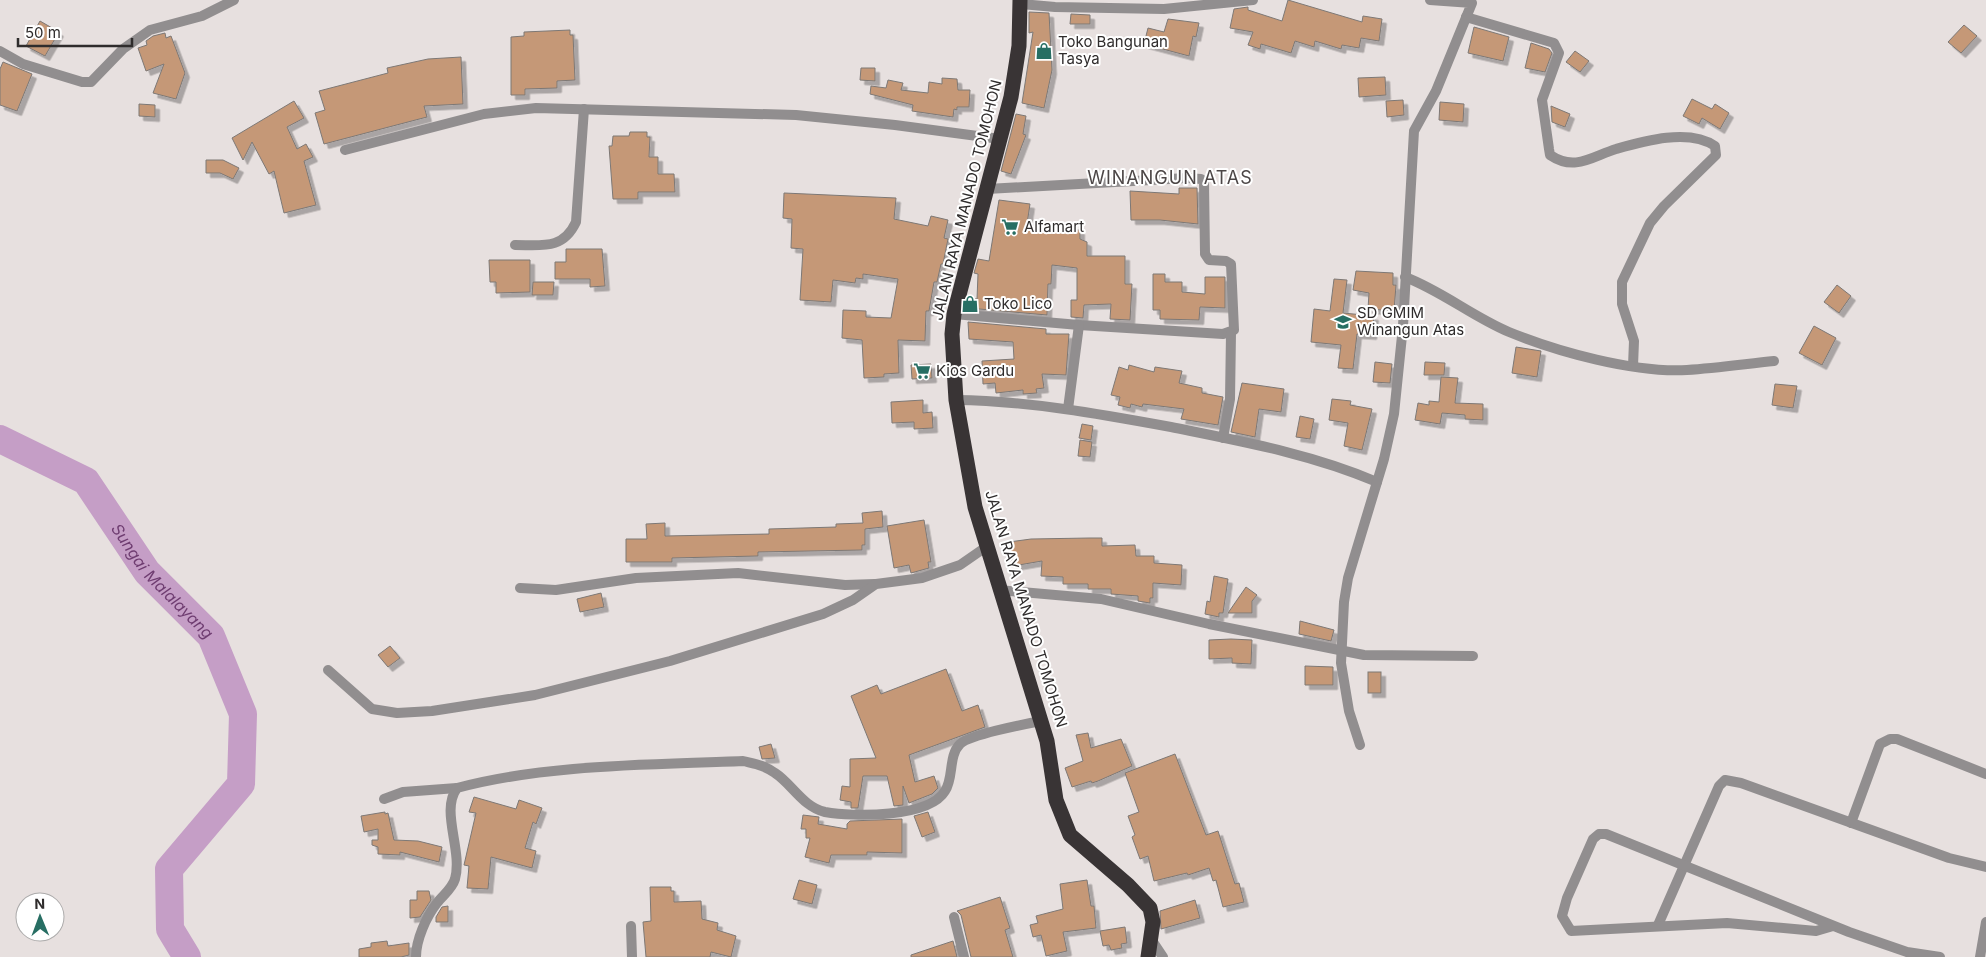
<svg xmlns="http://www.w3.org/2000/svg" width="1986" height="957" viewBox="0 0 1986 957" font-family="Inter,sans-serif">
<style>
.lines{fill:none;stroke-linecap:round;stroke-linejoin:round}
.river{stroke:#c59ec6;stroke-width:28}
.building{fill:#c59877;stroke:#7d7875;filter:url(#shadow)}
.street{stroke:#918e8f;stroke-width:10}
.highway{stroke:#393435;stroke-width:15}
.labels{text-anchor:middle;stroke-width:4;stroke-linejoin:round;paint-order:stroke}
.poi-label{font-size:15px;fill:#2f2c2c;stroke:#fff;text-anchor:start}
.street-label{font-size:15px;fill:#2f2c2c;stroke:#fff}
.water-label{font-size:16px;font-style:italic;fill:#6f3d71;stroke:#fff}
.quarter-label{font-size:18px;letter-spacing:1px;fill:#4c4646;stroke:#fff}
</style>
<defs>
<filter id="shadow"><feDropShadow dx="4.5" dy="4.5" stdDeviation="0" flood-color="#0004"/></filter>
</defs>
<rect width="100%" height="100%" fill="#e7e0df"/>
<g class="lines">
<path class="river" id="s1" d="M0 439 86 481 147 572 211 636 243 714 241 784 169 869 170 929 187 957"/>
</g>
<g class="building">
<polygon points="1288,0 1362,22 1363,16 1382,19 1379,41 1361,38 1359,48 1342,45 1341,49 1315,41 1314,47 1295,41 1291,53 1261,44 1260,49 1248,45 1253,32 1230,28 1234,9 1248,7 1248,10 1282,21"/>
<polygon points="1029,12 1049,13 1052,70 1044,108 1022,103 1033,32 1029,33"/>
<polygon points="1071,14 1090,15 1090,24 1070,24"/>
<polygon points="1168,19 1199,23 1196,37 1193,36 1189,56 1144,44 1148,28 1164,32"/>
<polygon points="40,21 59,32 45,56 26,46"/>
<polygon points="1964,25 1977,36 1961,53 1948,42"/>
<polygon points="1474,27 1509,37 1503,61 1468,53"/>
<polygon points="570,30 570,35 573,35 575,80 557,81 557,88 525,89 525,95 511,95 511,37 524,36 524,32"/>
<polygon points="165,33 166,38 171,36 185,73 176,99 153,93 164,64 146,71 138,48 147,45 146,41 153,36"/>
<polygon points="1531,43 1549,49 1552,53 1545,72 1525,68"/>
<polygon points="1575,51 1589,61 1580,72 1566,62"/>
<polygon points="461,57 463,104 424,106 427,117 324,144 315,113 325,110 319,91 388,73 387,68 428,59"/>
<polygon points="3,62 32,74 17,111 0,105 0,69"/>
<polygon points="861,68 875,68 875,81 860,80"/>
<polygon points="1385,77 1386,95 1359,97 1358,78"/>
<polygon points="942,78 957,79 958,90 970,90 969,107 957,107 957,110 954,109 953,117 912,111 913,105 870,94 871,86 886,88 888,80 903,83 901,90 928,93 929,82 942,84"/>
<polygon points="1692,99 1712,109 1715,104 1729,113 1720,129 1702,118 1699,124 1683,116"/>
<polygon points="1403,100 1404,115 1387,117 1386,101"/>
<polygon points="294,101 304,118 287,127 297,149 306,144 313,157 304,161 316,205 284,213 274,171 269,174 252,142 243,160 232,138"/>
<polygon points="1440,102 1464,104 1463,122 1439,120"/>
<polygon points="139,104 155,105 155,117 139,116"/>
<polygon points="1551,106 1570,114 1565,127 1552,122"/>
<polygon points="1016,114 1026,116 1023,134 1026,135 1011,174 1001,171"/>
<polygon points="630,132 647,132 647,137 650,137 649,157 658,157 658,174 674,174 675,192 638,192 638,199 613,199 609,146 612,146 613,136 629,136"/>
<polygon points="206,160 223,160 239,168 233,179 220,173 206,173"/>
<polygon points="1179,188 1197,188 1198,224 1160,220 1131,220 1130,191 1179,194"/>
<polygon points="784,193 896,198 894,219 928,226 931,216 948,220 944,238 948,239 943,264 941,264 937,282 934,282 929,311 926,311 925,341 898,340 899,373 884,374 884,377 864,378 862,340 842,338 843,310 866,311 866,317 891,318 898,279 863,274 863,279 856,278 855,283 833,280 831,302 800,300 803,249 791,248 792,219 783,218"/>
<polygon points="999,200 1030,204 1027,224 1060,230 1080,230 1080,239 1087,242 1087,256 1125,256 1125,284 1132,284 1130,320 1110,319 1111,304 1084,305 1083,318 1071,317 1071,300 1077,300 1077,268 1052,265 1051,284 1048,284 1047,315 968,308 968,299 977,299 978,274 974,273 978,259 989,261"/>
<polygon points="566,249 602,249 605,286 590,287 590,279 555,279 555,262 566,262"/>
<polygon points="489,260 530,260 530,292 496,293 496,282 490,282"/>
<polygon points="1356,271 1393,273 1393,285 1396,285 1394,311 1368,309 1369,293 1353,290"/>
<polygon points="1153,274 1165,274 1165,282 1182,282 1182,292 1205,294 1205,277 1225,277 1225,308 1200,307 1199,320 1160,319 1160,310 1153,310"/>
<polygon points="1334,279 1347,280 1343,313 1374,316 1372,335 1357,334 1353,369 1338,368 1341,345 1311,342 1314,309 1330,311"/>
<polygon points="533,282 554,282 553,295 532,295"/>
<polygon points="1837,285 1851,296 1839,313 1824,302"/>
<polygon points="968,322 1046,329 1046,334 1069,334 1066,375 1042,374 1044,388 1036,389 1037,393 1023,394 1023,390 996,393 995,383 983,384 982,361 1014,359 1013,342 969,339"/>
<polygon points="1814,326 1836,338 1822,365 1799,353"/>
<polygon points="1516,347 1541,351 1537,377 1512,373"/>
<polygon points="1375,362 1392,364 1390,383 1373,382"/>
<polygon points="1425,362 1445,363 1444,375 1424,375"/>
<polygon points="931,364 932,378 912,379 911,365"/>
<polygon points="1129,365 1154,372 1155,367 1182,371 1179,383 1202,388 1202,393 1223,397 1218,425 1181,419 1184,409 1143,404 1142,407 1131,404 1130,408 1118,405 1120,397 1111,395 1119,367 1128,370"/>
<polygon points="1441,377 1458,378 1455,403 1483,404 1483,420 1465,419 1465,415 1442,413 1440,424 1415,420 1418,403 1429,405 1429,401 1439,402"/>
<polygon points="1242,383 1284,389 1281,412 1259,409 1255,437 1231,432"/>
<polygon points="1775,384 1797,386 1793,408 1772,405"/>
<polygon points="1332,399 1351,401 1350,405 1372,409 1362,450 1344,446 1348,423 1329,420"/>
<polygon points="923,400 923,413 932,412 933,428 914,429 914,422 892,423 891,402"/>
<polygon points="1300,416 1314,419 1310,439 1296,437"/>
<polygon points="1082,424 1093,426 1091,440 1079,438"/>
<polygon points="1080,440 1092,442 1090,457 1078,456"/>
<polygon points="882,511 883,527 865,529 865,545 862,545 862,550 758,552 758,556 672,558 672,562 626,562 626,539 647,539 646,524 665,523 665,536 769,534 769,529 836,527 836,524 863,523 862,513"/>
<polygon points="924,520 931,562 928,562 929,568 911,573 909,565 894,568 887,526"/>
<polygon points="1089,538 1102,538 1102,546 1135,545 1136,556 1154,556 1154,563 1182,565 1181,585 1153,583 1153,598 1150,598 1150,603 1138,601 1138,596 1111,594 1111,589 1088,589 1088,584 1063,584 1063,577 1041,576 1042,561 1013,566 1009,542 1031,539"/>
<polygon points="1214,576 1228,579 1223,613 1219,613 1219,617 1205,614 1207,601 1210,602"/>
<polygon points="1246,587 1257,595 1252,601 1252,613 1228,613"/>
<polygon points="601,593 604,607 580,612 577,599"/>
<polygon points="1300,621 1334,630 1331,641 1299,634"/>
<polygon points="1231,639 1252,640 1251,664 1232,663 1232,658 1209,659 1209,640"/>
<polygon points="390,646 400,658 388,667 378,655"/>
<polygon points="1305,666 1333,667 1333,685 1305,685"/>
<polygon points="946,669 962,711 978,705 985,727 909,755 915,782 934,776 938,788 932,794 909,803 903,786 903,805 894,806 887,776 863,776 858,808 851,808 851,802 840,800 842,786 850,787 850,759 876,758 851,696 877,685 881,694"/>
<rect x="1368" y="672" width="13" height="21"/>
<polygon points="1088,733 1091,748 1121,739 1132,766 1098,781 1092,783 1091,781 1072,787 1065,768 1083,761 1076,735"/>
<polygon points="771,744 775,758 762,759 759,747"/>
<polygon points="1175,754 1206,835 1218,831 1235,884 1239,883 1244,902 1223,907 1216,880 1213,881 1209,868 1188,875 1187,873 1154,881 1148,856 1140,859 1132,837 1135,835 1128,816 1139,812 1125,773"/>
<polygon points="474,797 516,809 519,800 542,808 536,824 533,822 525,848 536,851 532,868 491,857 488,889 467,888 469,866 464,865 476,813 469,812"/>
<polygon points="385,812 385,814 388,813 394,840 418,841 442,847 439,862 400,852 400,855 378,854 378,847 372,845 372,840 378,840 378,829 364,832 361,816"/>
<polygon points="928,812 935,832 922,837 914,816"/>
<polygon points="803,815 819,817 818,824 847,829 847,824 850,821 902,819 902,853 867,852 867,855 831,855 829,863 805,857 810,838 806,838 806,829 801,829"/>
<polygon points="799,880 817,885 812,904 793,899"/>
<polygon points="1087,880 1091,906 1094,906 1096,928 1063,932 1067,951 1046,956 1041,935 1033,937 1030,925 1038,923 1036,916 1063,909 1060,884"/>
<polygon points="650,887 671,887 671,891 674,891 674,902 701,901 702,919 718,923 717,930 736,936 731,957 711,952 710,957 646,957 643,922 651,921"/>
<polygon points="417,891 429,891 431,900 420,917 410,918 410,900 417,900"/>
<polygon points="1000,897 1010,928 1005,930 1013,957 971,957 961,915 957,911"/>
<polygon points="1195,900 1200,918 1161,929 1160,911"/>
<polygon points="448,906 448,922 436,922 436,917 442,907"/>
<polygon points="1125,927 1127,943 1121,944 1122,948 1111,950 1109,945 1103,946 1100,931"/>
<polygon points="387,941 388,946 409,943 409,955 401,957 359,957 359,949 371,947 371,943"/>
<polygon points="953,941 957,957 911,957 911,955"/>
</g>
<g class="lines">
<g class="street">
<polyline points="1021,4 1055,7 1164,9 1253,0"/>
<path d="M1466 17 1554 43 1559 53 1542 100 1549 149 1550 155C1575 172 1593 156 1616 149 1644 141 1689 128 1715 146L1716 155 1664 206 1650 223 1622 282V304L1634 341 1633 366"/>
<polyline points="0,51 23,64 82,82 91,82 123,49 150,30 202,16 234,0"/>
<polyline points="345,150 484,114 536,108 796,115 895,125 1000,139"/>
<path d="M515 245C542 245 563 250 576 222L584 109"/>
<path d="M1405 277C1442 291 1473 317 1509 332 1558 352 1634 373 1687 370 1716 368 1745 364 1774 361"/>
<polyline points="954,314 1079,325 1223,334 1234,330 1231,264 1226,261 1209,260 1205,254 1204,182 1201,179 1187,178 987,189"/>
<path d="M956 400C1029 401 1100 414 1171 427 1240 441 1312 454 1377 482"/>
<polyline points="1068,409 1079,325"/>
<polyline points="1223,438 1230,399 1231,333"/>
<polyline points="520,588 556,590 636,578 738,573 845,585 875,584"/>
<polyline points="999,590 1101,599 1209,624 1364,655 1473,656"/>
<polyline points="328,670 372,709 397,713 432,711 535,695 670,661 823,614 853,600 876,584 922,578 960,565 986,547"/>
<polyline points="1360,745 1349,711 1341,663 1344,602 1348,578 1384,459 1394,414 1403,326 1414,131 1436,91 1472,3 1430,0"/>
<polyline points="384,799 403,792 457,788"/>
<polyline points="1851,823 1880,744 1890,739 1897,739 1986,774"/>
<polyline points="954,917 964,957"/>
<polyline points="1658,925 1719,786 1725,780 1741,783 1949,858 1986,867"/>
<polyline points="631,926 632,957"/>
<polyline points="1833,926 1816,931 1727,923 1571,931 1562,916 1567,898 1593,839 1599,834 1606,834 1849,932 1907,952 1940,957"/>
<polyline points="1151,939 1163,957"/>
<path d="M416 957C416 940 426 917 437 903 443 895 452 889 455 879 463 850 440 811 457 788 546 764 651 765 743 761 755 764 764 765 775 773 792 784 803 807 825 812 853 817 929 818 945 791 954 778 948 756 960 744 969 735 1025 724 1041 721"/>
<polyline points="1980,957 1986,922"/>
</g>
<polyline class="highway" points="1020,0 1019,46 1011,97 954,314 952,334 956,400 975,507 1047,741 1056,800 1070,835 1128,885 1150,908 1153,922 1148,957"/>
</g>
<defs>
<g id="shop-bare" transform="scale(1.35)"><path d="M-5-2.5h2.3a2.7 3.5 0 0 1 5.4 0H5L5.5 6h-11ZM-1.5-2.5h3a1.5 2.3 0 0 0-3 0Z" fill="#276e63" stroke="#fff" stroke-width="2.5" paint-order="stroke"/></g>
<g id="supermarket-bare" transform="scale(1.35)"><path d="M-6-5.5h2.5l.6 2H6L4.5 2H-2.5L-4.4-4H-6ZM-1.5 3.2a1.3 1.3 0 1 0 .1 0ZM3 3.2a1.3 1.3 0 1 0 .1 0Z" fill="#276e63" stroke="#fff" stroke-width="2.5" paint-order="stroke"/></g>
<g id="school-bare" transform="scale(1.35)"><path d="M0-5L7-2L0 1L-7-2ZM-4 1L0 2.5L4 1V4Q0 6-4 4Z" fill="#276e63" stroke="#fff" stroke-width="2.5" paint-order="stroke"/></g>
</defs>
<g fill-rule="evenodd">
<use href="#shop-bare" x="1044" y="51"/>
<use href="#supermarket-bare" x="1010" y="227"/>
<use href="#shop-bare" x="970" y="304"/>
<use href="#school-bare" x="1343" y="322"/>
<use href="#supermarket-bare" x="922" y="371"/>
</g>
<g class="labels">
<g class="poi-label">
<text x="1058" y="47">Toko Bangunan<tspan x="1058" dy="17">Tasya</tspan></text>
<text x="1024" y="232">Alfamart</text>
<text x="984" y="309">Toko Lico</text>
<text x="1357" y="318">SD GMIM<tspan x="1357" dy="17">Winangun Atas</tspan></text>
<text x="936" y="376">Kios Gardu</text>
</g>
<g class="street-label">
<text transform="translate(967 200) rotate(-76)" y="5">JALAN RAYA MANADO TOMOHON</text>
<text transform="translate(1026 609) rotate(73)" y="5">JALAN RAYA MANADO TOMOHON</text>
</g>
<g class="water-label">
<text dy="6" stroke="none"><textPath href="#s1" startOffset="222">Sungai Malalayang</textPath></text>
</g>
<g class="quarter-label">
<text x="1170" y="184">WINANGUN ATAS</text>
</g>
</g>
<g transform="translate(40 917) rotate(359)"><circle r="24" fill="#ffffff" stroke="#acabab"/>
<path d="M0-4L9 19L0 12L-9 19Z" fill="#276e63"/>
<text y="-8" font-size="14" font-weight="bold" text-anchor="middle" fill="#2f2c2c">N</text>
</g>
<path d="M18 38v8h114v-8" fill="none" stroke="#2f2c2c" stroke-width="2.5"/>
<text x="25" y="38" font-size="15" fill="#2f2c2c" stroke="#ffffff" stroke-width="4" paint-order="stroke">50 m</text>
</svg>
